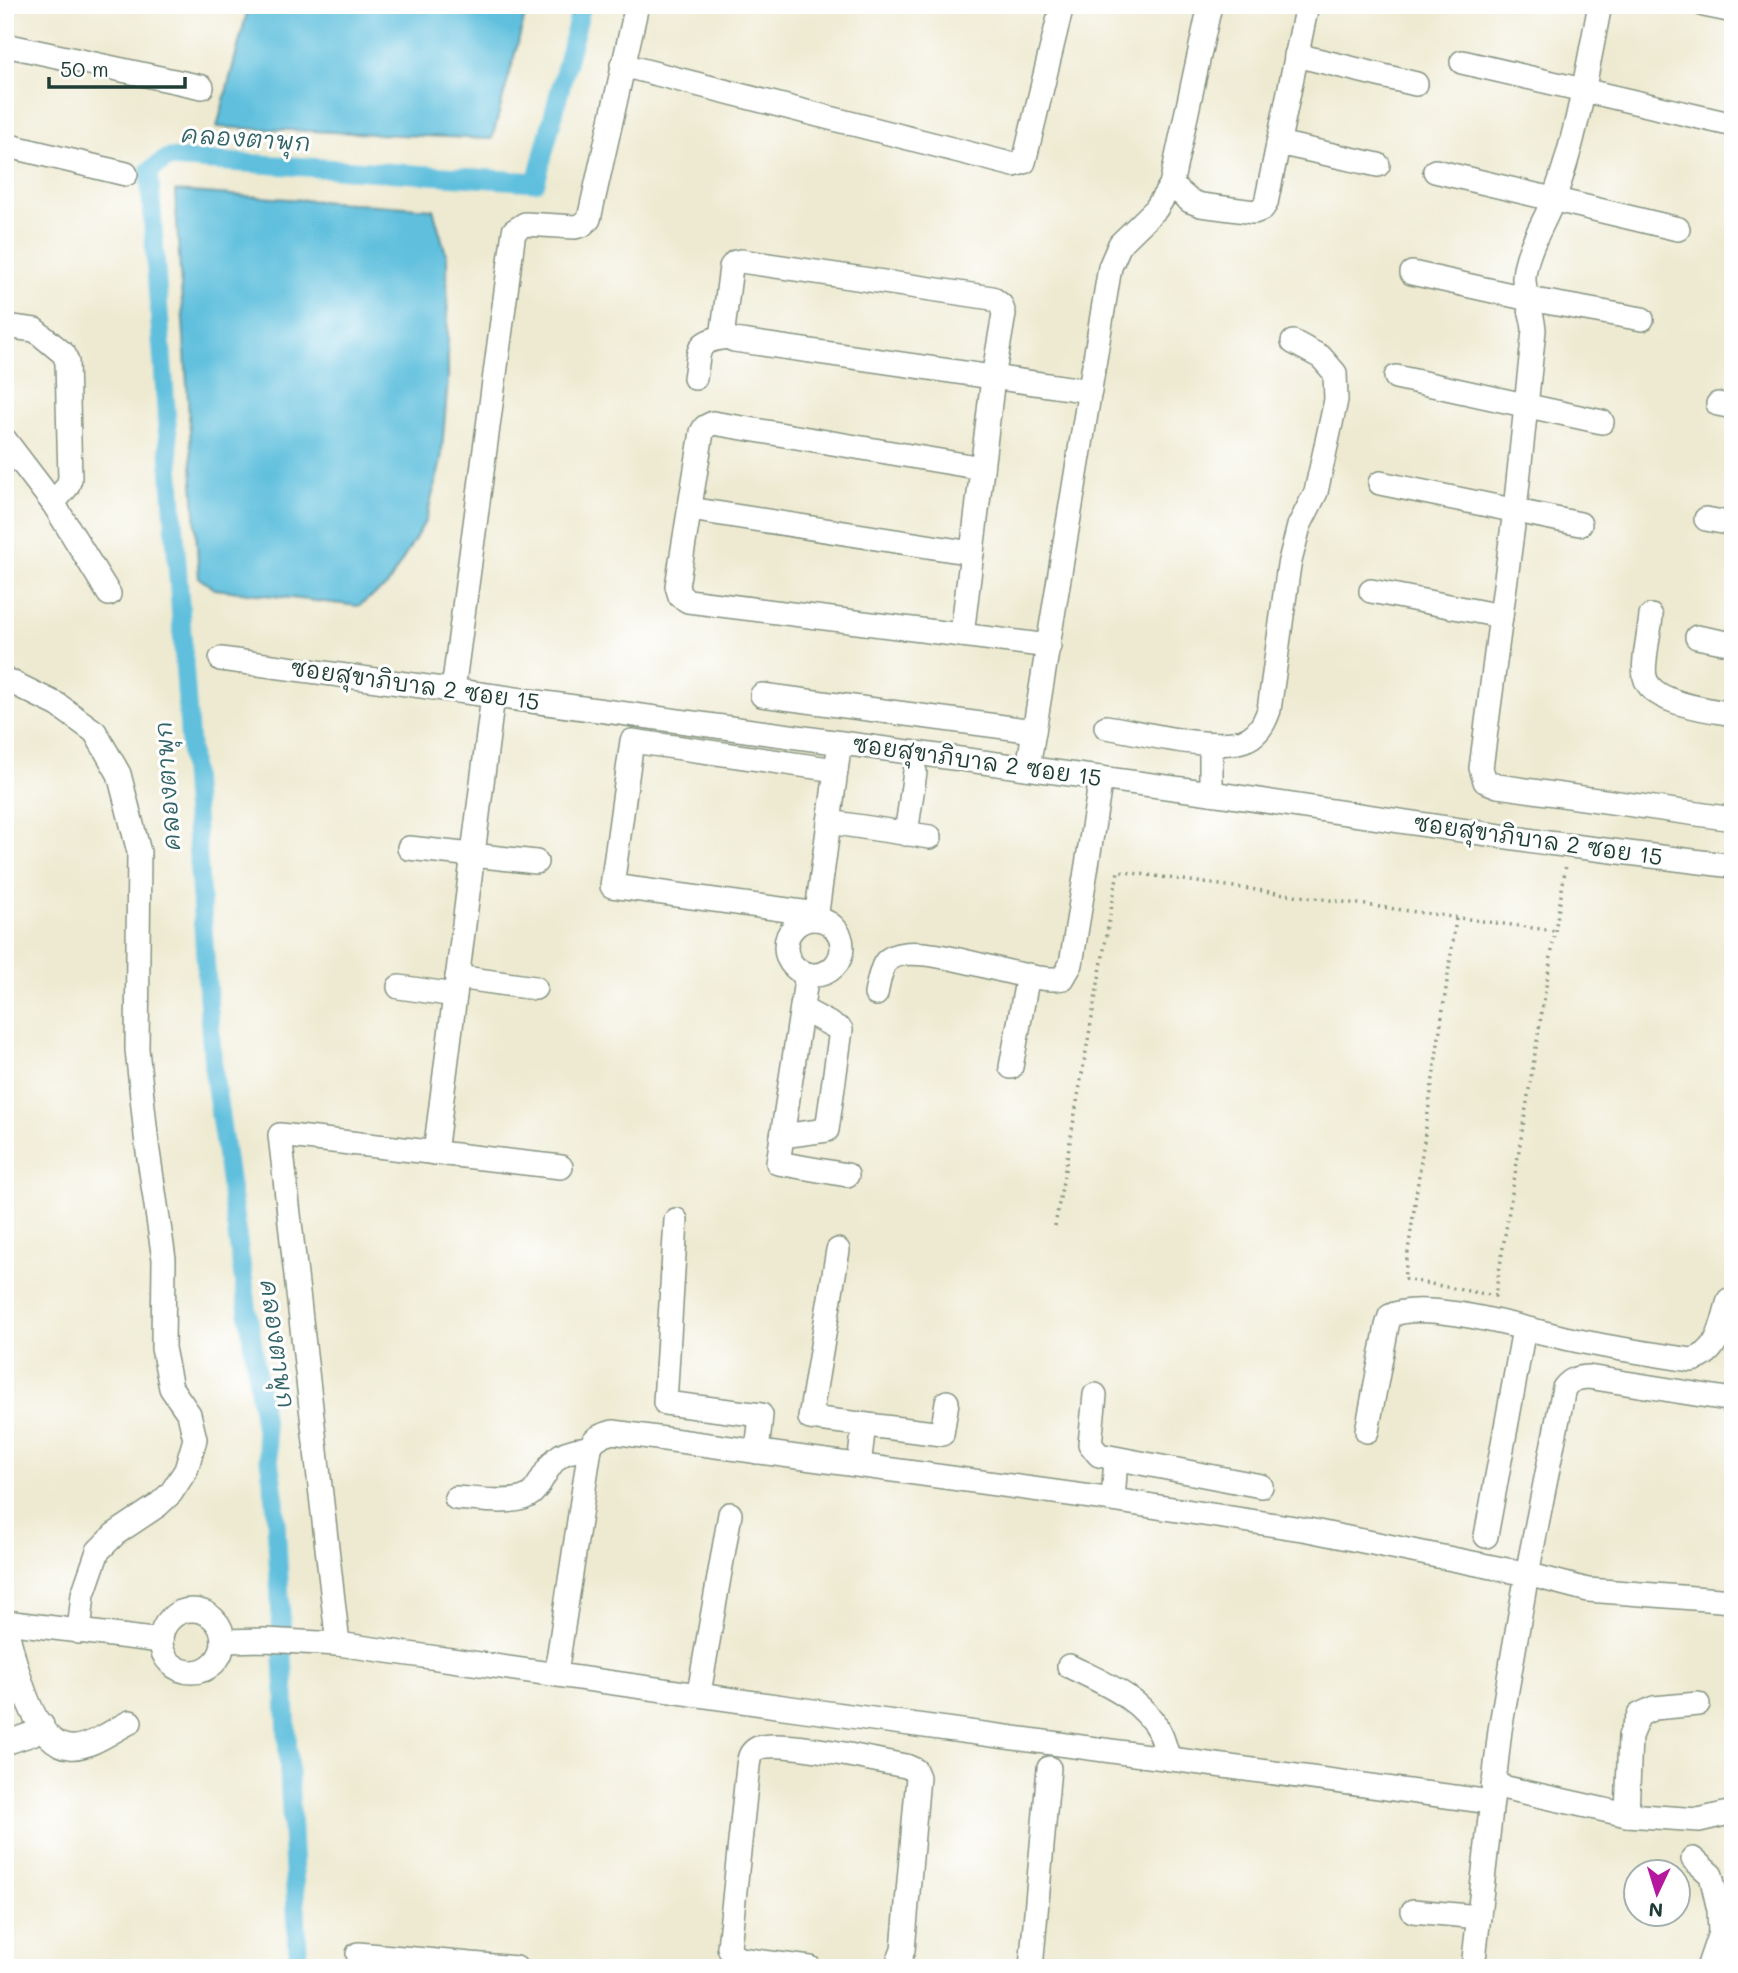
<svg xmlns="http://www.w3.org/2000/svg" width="1738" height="1973" viewBox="0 0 1738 1973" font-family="Mali,'Playpen Sans Thai',sans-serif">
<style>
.water{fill:#5fbfdd;stroke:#3f7e88;stroke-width:2}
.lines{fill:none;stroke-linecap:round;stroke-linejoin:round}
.canal{stroke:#5fbfdd;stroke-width:19}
.minor-casing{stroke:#869482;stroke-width:26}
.path{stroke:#869482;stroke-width:3.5;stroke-dasharray:2 5;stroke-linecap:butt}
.minor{stroke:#fff;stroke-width:23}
.labels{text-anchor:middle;stroke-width:6;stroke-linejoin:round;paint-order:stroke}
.street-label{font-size:23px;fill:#1f3d34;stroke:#fff}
.water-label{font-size:24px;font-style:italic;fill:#326467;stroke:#fff}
</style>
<rect width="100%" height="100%" fill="#fff"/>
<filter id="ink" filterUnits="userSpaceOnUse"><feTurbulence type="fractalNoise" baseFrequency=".0143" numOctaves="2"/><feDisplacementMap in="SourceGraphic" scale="14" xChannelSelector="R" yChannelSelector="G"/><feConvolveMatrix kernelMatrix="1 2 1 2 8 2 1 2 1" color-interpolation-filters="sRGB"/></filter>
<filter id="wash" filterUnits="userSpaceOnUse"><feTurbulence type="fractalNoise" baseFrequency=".00686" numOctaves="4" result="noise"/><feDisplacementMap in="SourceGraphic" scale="28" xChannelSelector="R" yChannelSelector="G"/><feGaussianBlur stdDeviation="1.57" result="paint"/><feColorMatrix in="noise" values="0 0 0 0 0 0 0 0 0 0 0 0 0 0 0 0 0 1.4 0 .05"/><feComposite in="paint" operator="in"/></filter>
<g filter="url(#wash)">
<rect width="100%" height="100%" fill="#eeead1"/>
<g class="water">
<polygon points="249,5 528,5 492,139 217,127"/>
<polygon points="175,191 433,209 447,257 448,380 441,461 426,520 387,586 358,606 215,589 199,578"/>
</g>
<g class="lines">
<polyline class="canal" points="299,1968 275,1501 213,1067 149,171 168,158 536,182 582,5"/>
</g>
</g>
<g filter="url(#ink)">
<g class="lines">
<g class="minor-casing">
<g id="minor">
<path d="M1600 5C1587 69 1577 137 1554 198 1544 224 1526 249 1524 277 1523 294 1533 312 1534 330L1515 510 1481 768 1485 781 1498 786 1733 819"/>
<polyline points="1704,5 1733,11"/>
<polyline points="5,45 202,87"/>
<polyline points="1296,55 1416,84"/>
<polyline points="1462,62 1725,123"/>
<polyline points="622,65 1014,165 1024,162 1062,5"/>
<polyline points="1278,143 1378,165"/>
<polyline points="5,145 126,174"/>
<polyline points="1435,171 1678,229"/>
<polyline points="1171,185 1190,201 1201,205 1254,212 1262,209 1266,203 1307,5"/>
<polyline points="1412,273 1529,299 1642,319"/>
<polyline points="5,326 35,330 64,354 67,362 70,479 67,487 53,503"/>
<polyline points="1396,377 1602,422"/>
<path d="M695 378C700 350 694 341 727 337"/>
<polyline points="1718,404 1733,407"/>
<polyline points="5,440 53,503 109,594"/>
<polyline points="982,468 713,423 705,427 702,432 677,586 680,596 688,601 1049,646"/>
<polyline points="1380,483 1580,524"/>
<polyline points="690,509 972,553"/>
<polyline points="1706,519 1733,524"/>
<polyline points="1371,591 1501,616"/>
<path d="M1651 616C1650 629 1642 665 1645 677 1651 704 1711 710 1733 714"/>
<polyline points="962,635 993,378 1004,314 1001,305 992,298 741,261 735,262 731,267 723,330 727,337 734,340 1090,391"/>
<polyline points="1697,637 1733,644"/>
<polyline points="221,659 1211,793 1548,843 1733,866"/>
<polyline points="5,679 58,705 95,732 119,774 139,852 137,1049 147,1145 164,1259 163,1348 171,1388 189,1414 195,1439 186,1470 171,1493 157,1506 115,1534 98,1551 83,1594 79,1632"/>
<polyline points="453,690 514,231 525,224 575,227 582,225 589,219 637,5"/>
<polyline points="762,695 1034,731"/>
<path d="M1106 727C1140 732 1224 755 1251 737 1261 730 1265 721 1269 710L1289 565 1299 526 1316 492 1336 400 1335 373 1321 357 1293 342"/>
<polyline points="1211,744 1211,793"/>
<polyline points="1028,768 1110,267 1120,244 1156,209 1171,185 1210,5"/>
<polyline points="829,822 930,837"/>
<polyline points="906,834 915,772"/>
<polyline points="409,848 536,862"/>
<polyline points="817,914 612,886 632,741 836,770"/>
<polyline points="816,919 838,756"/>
<circle cx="814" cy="947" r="28"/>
<polyline points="807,974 778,1163 847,1175"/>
<polyline points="457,977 535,988"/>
<polyline points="399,987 455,995"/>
<path d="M876 994C878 985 880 971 885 963 908 932 1027 987 1063 978L1071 964 1101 778"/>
<polyline points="1011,1067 1028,975"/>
<polyline points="782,1136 827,1130 841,1030 802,1009"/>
<polyline points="435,1153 493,696"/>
<polyline points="676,1220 665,1403 761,1415 757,1452"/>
<polyline points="838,1250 810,1418 942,1434 947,1402"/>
<polyline points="1095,1395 1090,1444 1099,1455 1261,1486"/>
<path d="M1367 1431 1387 1326 1390 1316C1424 1297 1538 1333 1579 1341 1616 1349 1654 1354 1691 1360 1719 1355 1722 1323 1729 1300"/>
<polyline points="859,1465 864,1425"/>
<path d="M456 1498C475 1499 512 1505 528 1496 535 1492 538 1486 542 1479 556 1454 562 1451 590 1448"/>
<polyline points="1113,1500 1116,1459"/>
<polyline points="1486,1536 1524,1329"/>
<circle cx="192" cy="1641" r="31"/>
<path d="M5 1622C12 1652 31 1745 70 1747 89 1749 113 1730 130 1722"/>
<polyline points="5,1622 161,1641"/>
<polyline points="223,1641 265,1640 338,1644 798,1709 1491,1802"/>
<polyline points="338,1644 280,1135 561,1167"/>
<path d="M1069 1666C1101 1682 1143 1698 1160 1733 1164 1741 1166 1751 1169 1759"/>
<path d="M556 1673 590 1448C593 1437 603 1435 613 1432L1113 1500 1308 1530 1527 1574 1588 1590 1733 1601"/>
<polyline points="699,1693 730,1514"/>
<polyline points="5,1743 32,1734 42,1725"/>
<polyline points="1493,1785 1627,1815 1699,1820 1733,1812"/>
<polyline points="1627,1815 1630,1736 1639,1715 1654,1708 1698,1704"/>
<polyline points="1693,1859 1711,1875 1719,1910 1720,1933 1708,1968"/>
<polyline points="1413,1911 1479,1917"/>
<polyline points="358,1954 516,1968"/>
<path d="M810 1968 740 1959 732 1955 729 1947 748 1766C749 1758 750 1752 758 1748 782 1739 877 1761 906 1766L915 1770 918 1777 903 1950 896 1968"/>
<polyline points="1031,1968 1049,1768"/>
<path d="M1473 1968 1500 1730 1527 1574 1564 1388C1571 1379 1577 1378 1588 1377L1733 1400"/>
</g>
</g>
<g class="path">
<polyline points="1456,919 1404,1279 1495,1296 1566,865"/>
<polyline points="1055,1226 1118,871 1555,931"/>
</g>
<use href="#minor" class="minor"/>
</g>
</g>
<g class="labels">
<g class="street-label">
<text transform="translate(415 685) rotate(8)" y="8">ซอยสุขาภิบาล 2 ซอย 15</text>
<text transform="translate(977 761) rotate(8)" y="8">ซอยสุขาภิบาล 2 ซอย 15</text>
<text transform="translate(1538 840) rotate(8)" y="8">ซอยสุขาภิบาล 2 ซอย 15</text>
</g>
<g class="water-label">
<text transform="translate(246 139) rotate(4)" y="8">คลองตาพุก</text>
<text transform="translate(168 786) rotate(-94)" y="8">คลองตาพุก</text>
<text transform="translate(277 1344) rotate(82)" y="8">คลองตาพุก</text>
</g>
</g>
<rect width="1738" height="1973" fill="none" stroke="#fff" stroke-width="28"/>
<g transform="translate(1657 1893) rotate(184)"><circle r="33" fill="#ffffff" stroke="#a5b1ae" stroke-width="2"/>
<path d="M0-5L12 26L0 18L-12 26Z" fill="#b5179e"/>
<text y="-10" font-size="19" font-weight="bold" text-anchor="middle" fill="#1f3d34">N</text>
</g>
<path d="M49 77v10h136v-10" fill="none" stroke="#1f3d34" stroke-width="3.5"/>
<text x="60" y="77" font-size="21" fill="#1f3d34" stroke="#ffffff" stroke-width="5" paint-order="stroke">50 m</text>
</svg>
